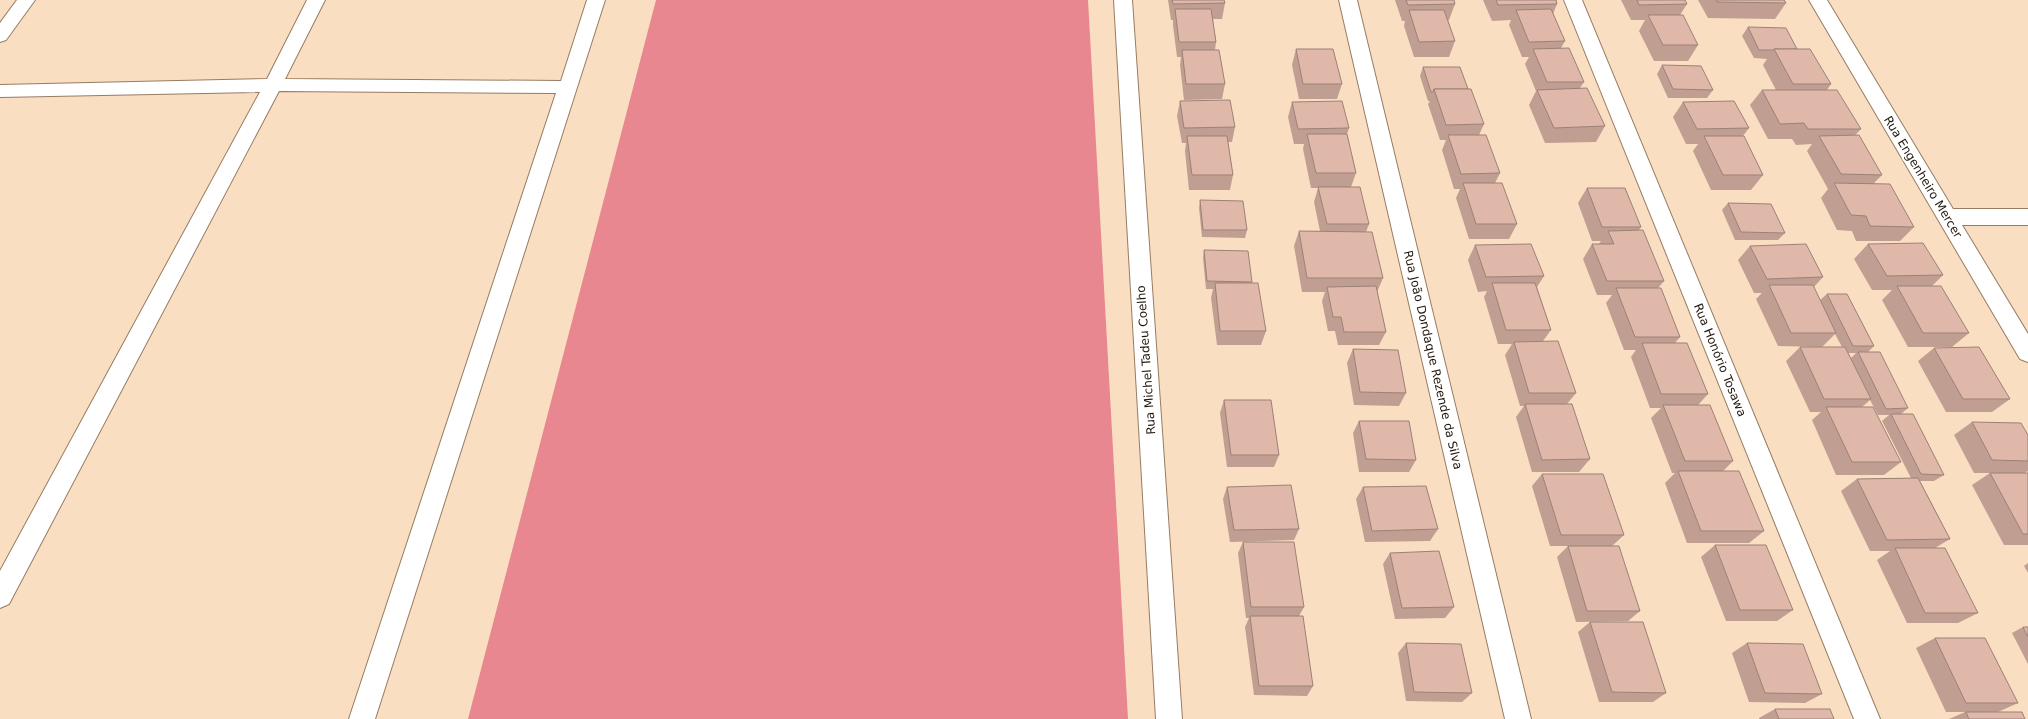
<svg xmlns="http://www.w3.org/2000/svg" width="2028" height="719" viewBox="0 0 2028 719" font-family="'DejaVu Sans',sans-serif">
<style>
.forest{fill:#e8878f}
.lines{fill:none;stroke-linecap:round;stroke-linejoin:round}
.minor-casing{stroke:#967c62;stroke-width:2}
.minor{fill:#fff;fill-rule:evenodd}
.wall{fill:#c09e92;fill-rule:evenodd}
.building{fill:#dfb8aa;stroke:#9c8177}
.labels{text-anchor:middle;stroke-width:4;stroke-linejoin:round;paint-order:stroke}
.street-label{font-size:12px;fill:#21170d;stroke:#fff}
</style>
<rect width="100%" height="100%" fill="#fadec1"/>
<polygon class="forest" points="656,0 1088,0 1128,719 468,719"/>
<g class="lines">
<g class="minor-casing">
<g id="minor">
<polygon points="17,0 35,0 6,40 0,42 0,23"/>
<polygon points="307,0 325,0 285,79 561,81 587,0 605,0 375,719 349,719 556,93 279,91 9,604 0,608 0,571 260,92 0,97 0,85 267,79"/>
<polygon points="1114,0 1132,0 1182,719 1156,719"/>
<polygon points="1339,0 1357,0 1531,719 1505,719"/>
<polygon points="1564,0 1582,0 1880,719 1854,719"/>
<polygon points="1809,0 1827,0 1953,209 2028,209 2028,225 1962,225 2028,334 2028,362 2020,359"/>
</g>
</g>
<use href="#minor" class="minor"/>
</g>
<g class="wall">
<polygon points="1168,0 1224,0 1225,3 1222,19 1213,19 1216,42 1215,50 1225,84 1222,99 1184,100 1180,65 1181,57 1177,57 1173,25 1173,20 1171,20"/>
<polygon points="1395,0 1454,0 1455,4 1449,20 1448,20 1455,41 1449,57 1414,57 1404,26 1405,21 1402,21"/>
<polygon points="1483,0 1556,0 1557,4 1553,14 1565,41 1561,48 1584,82 1580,88 1605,126 1596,142 1545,143 1529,105 1536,91 1525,64 1529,57 1522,57 1509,25 1511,20 1492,21"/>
<polygon points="1621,0 1685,0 1687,4 1680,15 1698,45 1688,61 1654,61 1639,31 1645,20 1631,20"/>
<polygon points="1698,0 1784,0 1786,3 1775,19 1708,18"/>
<polygon points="1748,27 1797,49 1831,84 1827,90 1861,129 1855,135 1882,175 1874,183 1914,227 1900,241 1856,241 1852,231 1837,230 1821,198 1828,189 1807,151 1812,144 1796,145 1792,139 1768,139 1750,105 1762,90 1776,90 1763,65 1767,59 1754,58 1742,36"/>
<polygon points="1296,49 1342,84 1337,99 1299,99 1292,65"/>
<polygon points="1662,65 1713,90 1707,98 1668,98 1657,74"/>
<polygon points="1423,67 1468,89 1484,124 1479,135 1500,173 1495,183 1517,224 1509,239 1469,239 1456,198 1460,189 1454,189 1442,150 1446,140 1440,140 1428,104 1430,101 1428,101 1420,76"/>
<polygon points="1180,101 1235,127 1232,142 1228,142 1233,175 1230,190 1189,190 1185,151 1186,143 1182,143 1177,116"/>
<polygon points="1292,102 1349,128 1347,134 1356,173 1351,187 1369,224 1366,232 1383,278 1377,292 1386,332 1379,345 1338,345 1335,331 1328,331 1322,301 1325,292 1302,292 1294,246 1299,231 1320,231 1314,202 1318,188 1311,188 1303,149 1304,144 1294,144 1288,117"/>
<polygon points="1683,102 1749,128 1743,136 1763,175 1751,190 1711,190 1693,151 1698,144 1686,144 1673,117"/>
<polygon points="1587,188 1641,227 1639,230 1664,281 1658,288 1680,337 1675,343 1708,394 1698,405 1733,461 1723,471 1764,531 1749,543 1687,543 1665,483 1675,473 1672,473 1651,418 1661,408 1650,408 1631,357 1636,350 1624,350 1606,303 1612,295 1597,295 1583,259 1592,244 1599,244 1601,241 1592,241 1578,203"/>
<polygon points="1200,200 1247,230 1245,238 1202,237 1199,208"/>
<polygon points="1728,203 1785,233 1778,240 1735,240 1722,210"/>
<polygon points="1868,244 1943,275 1932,286 1969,333 1952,347 1908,347 1882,300 1892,290 1872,290 1854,259"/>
<polygon points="1475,245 1544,276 1537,287 1551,330 1543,341 1576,393 1567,404 1590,459 1579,472 1532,472 1516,417 1524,406 1520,406 1505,355 1512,344 1498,344 1484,297 1487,291 1478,292 1468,260"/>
<path d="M1750 246 1823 277 1814 287 1820 300 1827 294 1874 346 1868 352 1908 408 1901 414 1944 475 1934 481H1920L1950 539 1935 548 1978 613 1958 623H1907L1877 560 1890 551H1870L1841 491 1857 479 1911 478 1882 421 1889 415H1878L1870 400 1862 407 1901 462 1884 475H1836L1812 420 1821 412H1810L1786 361 1800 347H1842L1835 334 1822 347 1778 346 1756 299 1762 293H1754L1738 260ZM1848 353H1856L1851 358Z"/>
<polygon points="1204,250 1252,282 1252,283 1266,331 1261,345 1217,345 1211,298 1213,289 1206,289 1203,258"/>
<polygon points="1934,348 2010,399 1992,412 1946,412 1918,361"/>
<polygon points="1353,349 1406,393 1399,406 1354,405 1347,363"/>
<polygon points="1224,400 1279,455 1274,467 1227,467 1220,413"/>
<polygon points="1359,421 1416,460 1409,472 1359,472 1353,433"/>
<polygon points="1972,422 2028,435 2028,471 2025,473 2028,473 2028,545 2004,545 1972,485 1990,473 1974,473 1954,435"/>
<polygon points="1542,474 1624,535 1612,546 1640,611 1628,621 1576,622 1557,557 1568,546 1550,546 1532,486"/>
<polygon points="1227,487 1299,529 1294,540 1230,542 1223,499"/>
<polygon points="1363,487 1438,529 1430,541 1365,542 1356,499"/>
<polygon points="1243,542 1304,607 1299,616 1313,686 1307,696 1254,695 1245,627 1249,618 1246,618 1238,553"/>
<polygon points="1715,545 1793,610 1777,621 1726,621 1701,557"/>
<polygon points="1390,553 1454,607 1445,618 1395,619 1383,564"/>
<polygon points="2028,563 2028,573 2024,566"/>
<polygon points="1590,622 1666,693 1653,702 1599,702 1578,632"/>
<polygon points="2023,627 2028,627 2028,664 2012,633"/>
<polygon points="1935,638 2018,703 1998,712 2025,719 1949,719 1965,712 1946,712 1916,648"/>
<polygon points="1406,643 1472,693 1462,702 1406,701 1398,653"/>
<polygon points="1747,643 1822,694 1805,703 1749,702 1732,653"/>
<polygon points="1775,709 1834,719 1759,719 1759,718"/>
</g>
<g class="building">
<polygon points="1172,0 1224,0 1225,3 1173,4"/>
<polygon points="1406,0 1454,0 1455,4 1408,5"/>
<polygon points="1496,0 1556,0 1557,4 1498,5"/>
<polygon points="1637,0 1685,0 1687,4 1639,5"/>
<polygon points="1716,0 1784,0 1786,3 1717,2"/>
<polygon points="1175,9 1211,9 1216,42 1179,42"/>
<polygon points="1551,9 1565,41 1529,42 1516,10"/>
<polygon points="1409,10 1444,10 1455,41 1419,42"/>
<polygon points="1648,15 1683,15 1698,45 1663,45"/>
<polygon points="1748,27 1786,28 1797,49 1774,49 1773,50 1759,50"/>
<polygon points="1569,48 1584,82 1547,82 1533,49"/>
<polygon points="1296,49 1333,49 1342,84 1303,84"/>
<polygon points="1774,49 1810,49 1831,84 1793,84"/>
<polygon points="1182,50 1219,50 1225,84 1186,84"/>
<polygon points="1662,65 1701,66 1713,90 1673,89"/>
<polygon points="1423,67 1460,67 1468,89 1434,89 1433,92 1431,92"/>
<polygon points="1587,88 1605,126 1554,128 1537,90"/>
<polygon points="1434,89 1471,89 1484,124 1446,125"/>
<polygon points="1762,90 1837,90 1861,129 1808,129 1804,123 1780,124"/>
<polygon points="1230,100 1235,127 1184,128 1180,101"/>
<polygon points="1342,101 1349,128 1298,129 1292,102"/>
<polygon points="1734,101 1749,128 1697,129 1683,102"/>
<polygon points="1307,134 1347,134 1356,173 1316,173"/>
<polygon points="1448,135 1486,135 1500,173 1461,174"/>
<polygon points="1859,135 1882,175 1841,174 1819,136"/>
<polygon points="1187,136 1227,136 1233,175 1192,175"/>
<polygon points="1704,136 1744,136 1763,175 1723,175"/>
<polygon points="1463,183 1502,183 1517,224 1476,224"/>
<polygon points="1834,183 1890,184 1914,227 1870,226 1866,216 1851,215"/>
<polygon points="1318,187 1360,187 1369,224 1327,224"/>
<polygon points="1587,188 1625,188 1641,227 1602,227"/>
<polygon points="1200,200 1243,201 1247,230 1203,230"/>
<polygon points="1728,203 1771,204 1785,233 1741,232"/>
<polygon points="1643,230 1664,281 1607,281 1592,244 1614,244 1608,231"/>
<polygon points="1299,231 1372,232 1383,278 1307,278"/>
<polygon points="1923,243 1943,275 1887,276 1868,244"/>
<polygon points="1531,244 1544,276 1486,277 1475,245"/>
<polygon points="1806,244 1823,277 1767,279 1750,246"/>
<polygon points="1204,250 1248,251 1252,282 1207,281"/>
<polygon points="1215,283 1258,283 1266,331 1220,331"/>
<polygon points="1492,283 1535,283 1551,330 1506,330"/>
<polygon points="1769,285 1813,285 1836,333 1791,333"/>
<polygon points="1376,286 1386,332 1344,332 1341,317 1333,317 1327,287"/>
<polygon points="1897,286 1941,286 1969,333 1923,333"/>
<polygon points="1616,288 1661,288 1680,337 1635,337"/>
<polygon points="1827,294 1847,294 1874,346 1853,346"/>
<polygon points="1558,341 1576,393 1529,393 1514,342"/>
<polygon points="1642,343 1687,343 1708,394 1661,394"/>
<polygon points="1800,347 1845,347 1871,399 1824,399"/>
<polygon points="1979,347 2010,399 1963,399 1934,348"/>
<polygon points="1353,349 1398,350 1406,393 1360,392"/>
<polygon points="1858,352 1880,352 1908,408 1886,409"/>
<polygon points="1224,400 1271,400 1279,455 1231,455"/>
<polygon points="1525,404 1572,404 1590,459 1542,460"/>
<polygon points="1663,405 1710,405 1733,461 1685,461"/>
<polygon points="1826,407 1873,407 1901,462 1852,462"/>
<polygon points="1891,414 1913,414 1944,475 1921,474"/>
<polygon points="1359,421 1409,421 1416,460 1366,459"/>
<polygon points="1972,422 2021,423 2028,435 2028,461 1992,460"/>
<polygon points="1678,471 1739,471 1764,531 1701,531"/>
<polygon points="1990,473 2028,473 2028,534 2023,534"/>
<polygon points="1542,474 1603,474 1624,535 1561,535"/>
<polygon points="1918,478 1950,539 1887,540 1857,479"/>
<polygon points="1291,485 1299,529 1234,530 1227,487"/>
<polygon points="1426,486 1438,529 1372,531 1363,487"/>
<polygon points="1243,542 1294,542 1304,607 1251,607"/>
<polygon points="1715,545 1766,545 1793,610 1740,610"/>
<polygon points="1568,546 1619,546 1640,611 1587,611"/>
<polygon points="1895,548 1945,548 1978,613 1925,613"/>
<polygon points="1439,551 1454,607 1402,608 1390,553"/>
<polygon points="1250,616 1303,616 1313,686 1259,686"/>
<polygon points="1590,622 1643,622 1666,693 1612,692"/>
<polygon points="2023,627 2028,627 2028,637"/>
<polygon points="1935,638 1985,638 2018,703 1966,703"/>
<polygon points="1406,643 1461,644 1472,693 1414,692"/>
<polygon points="1747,643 1803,644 1822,694 1765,693"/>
<polygon points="1775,709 1830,709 1834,719 1779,719"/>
<polygon points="1966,712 2022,712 2025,719 1969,719"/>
</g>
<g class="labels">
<g class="street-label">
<text transform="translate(1923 177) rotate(59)" y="4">Rua Engenheiro Mercer</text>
<text transform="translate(1146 360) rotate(-94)" y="4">Rua Michel Tadeu Coelho</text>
<text transform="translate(1433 360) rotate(77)" y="4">Rua João Dondaque Rezende da Silva</text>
<text transform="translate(1720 360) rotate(68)" y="4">Rua Honório Tosawa</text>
</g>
</g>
</svg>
